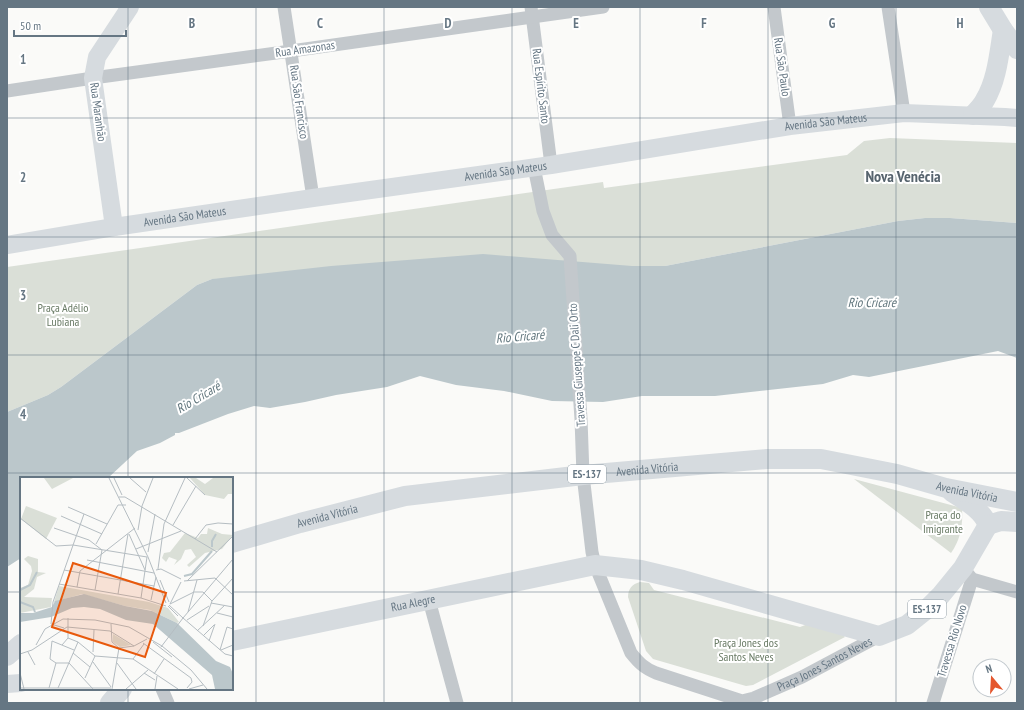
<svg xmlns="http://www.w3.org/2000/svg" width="1024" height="710" viewBox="0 0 1024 710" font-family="'PT Sans Narrow',sans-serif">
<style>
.green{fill:#dadfd7}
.water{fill:#bbc7cb}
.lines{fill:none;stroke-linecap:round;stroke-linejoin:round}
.street{stroke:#c3c8cc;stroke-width:13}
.secondary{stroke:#d6dbdf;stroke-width:18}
.primary{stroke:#d6dbdf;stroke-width:20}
.grid{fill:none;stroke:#657683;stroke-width:1;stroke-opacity:0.55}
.labels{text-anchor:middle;stroke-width:4;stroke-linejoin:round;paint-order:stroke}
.shield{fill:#fff;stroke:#939fa8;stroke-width:1}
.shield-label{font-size:11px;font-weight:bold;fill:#657683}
.street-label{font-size:12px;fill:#657683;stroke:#fff}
.park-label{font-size:12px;fill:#687a64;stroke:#fff}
.water-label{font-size:13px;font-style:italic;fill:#60757c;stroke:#fff}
.district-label{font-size:16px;font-weight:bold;fill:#57646e;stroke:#fff}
.inset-river{fill:none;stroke:#bbc7cb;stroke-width:2}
.inset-road{fill:none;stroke:#b5bdc2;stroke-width:1}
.view{fill:#e8590c;fill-opacity:0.15;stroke:#e8590c;stroke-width:2}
.inset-edge{fill:none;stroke:#657683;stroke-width:2}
.grid-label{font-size:13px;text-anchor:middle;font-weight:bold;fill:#657683;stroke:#fff;stroke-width:4;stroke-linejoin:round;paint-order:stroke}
</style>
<rect width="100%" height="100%" fill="#fafaf8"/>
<g class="green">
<polygon points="890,138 1017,143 1017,223 950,218 925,218 898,221 665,266 632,266 212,279 197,285 61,387 48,395 7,412 7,267 603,182 604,188 847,155 864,141"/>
<path d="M854 479 962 508C963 524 961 539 951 553Z"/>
<path d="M640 582 649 583 654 590 800 627 808 624 842 634 845 637 753 685 746 686 739 684 653 659 646 651 628 597C628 589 632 584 640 582Z"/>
</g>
<polygon class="water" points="925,218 950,218 1017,223 1017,358 998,351 869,377 853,375 823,384 715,396 642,396 603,402 552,401 504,391 456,385 420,376 387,387 336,395 305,402 270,408 254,406 228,414 179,433 175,433 175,435 160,443 137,451 108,478 21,478 21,558 7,567 7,412 48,395 61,387 197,285 212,279 331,266 483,254 632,266 665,266 898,221"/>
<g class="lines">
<g class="street">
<polyline points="284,7 313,198"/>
<polyline points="531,7 551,165"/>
<polyline points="774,7 790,126"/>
<polyline points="888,7 904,113"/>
<polyline points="7,91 93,78 291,51 603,7"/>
<path id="s1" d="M534 167 543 211 552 235 570 256 581 419 583 475 592 552 595 565 631 653C639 663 644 668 656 673L742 701 754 698 802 677 879 636"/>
<polyline points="967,573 972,579 1017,592"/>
<polyline points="429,600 457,703"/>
<polyline points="162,689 168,703"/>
<polyline points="933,703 972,579"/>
</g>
<g class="secondary">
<polyline points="114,227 93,78 97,57 130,7"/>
<path id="s2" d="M7 245 114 227 313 198 551 165 790 126 904 113 1005 117 1017 118"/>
<polyline points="7,684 21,683"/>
</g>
<g class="primary">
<polyline points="989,7 1003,30 1017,49"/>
<path d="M973 115C977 111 982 106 985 100 997 80 999 54 1003 30"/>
<path d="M952 492C966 501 982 510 988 525"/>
<polyline points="988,525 1001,521 1017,522"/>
<path id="s3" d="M232 543 300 523 405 496 583 475 767 459H821L897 474 946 488 1017 502"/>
<path id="s4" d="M232 641 595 565 641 570 683 580 879 636 907 625 927 609 941 595 963 568 988 525"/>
<polyline points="7,656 21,644"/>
<polyline points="110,703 122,689"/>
</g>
</g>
<path class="grid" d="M128 7V478M256 7V703M384 7V703M512 7V703M640 7V703M768 7V703M896 7V703M7 118H1017M7 237H1017M7 355H1017M7 473H1017M7 592H21M232 592H1017M128 689V703"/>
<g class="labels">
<g class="shield">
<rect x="568" y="465" width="38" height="18" rx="3"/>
<rect x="908" y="600" width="38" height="18" rx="3"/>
</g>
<g class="shield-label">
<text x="587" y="478">ES-137</text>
<text x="927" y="613">ES-137</text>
</g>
<g class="street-label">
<text transform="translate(305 49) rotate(-8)" y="4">Rua Amazonas</text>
<text transform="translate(782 67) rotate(82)" y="4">Rua São Paulo</text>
<text transform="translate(541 86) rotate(83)" y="4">Rua Espírito Santo</text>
<text transform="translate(299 102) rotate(82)" y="4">Rua São Francisco</text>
<text transform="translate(98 112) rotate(82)" y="4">Rua Maranhão</text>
<text dy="4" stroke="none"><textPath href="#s2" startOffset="828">Avenida São Mateus</textPath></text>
<text dy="4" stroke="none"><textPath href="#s2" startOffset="504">Avenida São Mateus</textPath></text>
<text dy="4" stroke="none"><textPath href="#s2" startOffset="180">Avenida São Mateus</textPath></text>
<text transform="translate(577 365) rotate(-94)" y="4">Travessa Giuseppe C Dali Orto</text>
<text dy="4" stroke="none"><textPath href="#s3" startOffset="423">Avenida Vitória</textPath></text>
<text dy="4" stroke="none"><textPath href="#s3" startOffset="747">Avenida Vitória</textPath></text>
<text dy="4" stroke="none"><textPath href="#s3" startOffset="99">Avenida Vitória</textPath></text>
<text dy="4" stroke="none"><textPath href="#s4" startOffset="185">Rua Alegre</textPath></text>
<text transform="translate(952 641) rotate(-73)" y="4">Travessa Rio Novo</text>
<text dy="4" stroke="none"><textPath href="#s1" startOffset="717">Praça Jones Santos Neves</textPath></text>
</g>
<g class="park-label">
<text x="63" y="312">Praça Adélio<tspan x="63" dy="14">Lubiana</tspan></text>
<text x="943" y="519">Praça do<tspan x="943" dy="14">Imigrante</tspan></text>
<text x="746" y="647">Praça Jones dos<tspan x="746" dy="14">Santos Neves</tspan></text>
</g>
<g class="water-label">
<text x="872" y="307">Rio Cricaré</text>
<text transform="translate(520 336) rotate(-5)" y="5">Rio Cricaré</text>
<text transform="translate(198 397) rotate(-31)" y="5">Rio Cricaré</text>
</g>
<g class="district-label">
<text x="903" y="182">Nova Venécia</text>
</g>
</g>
<g transform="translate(20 477)">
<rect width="213" height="213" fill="#fafaf8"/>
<path d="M24 1H53L32 12ZM170 1H176L185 7 193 1H213V17H208L204 22 185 18ZM6 29 37 41 26 62 1 42ZM188 51 202 57 213 58 202 72 185 76 169 90 167 88 176 80 171 72 165 73 161 82 154 88 157 83 149 80 146 85 142 81 144 76 150 75 165 56 178 61 181 57H187ZM8 79 18 82V95L26 96 17 100 14 112 4 120 32 121 31 130 0 136V111L8 108 12 94 11 89 4 82ZM39 109 129 125 148 131 159 145 157 146 130 133 105 129 62 117 34 125ZM93 157 111 168 100 170 93 165Z" fill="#dadfd7"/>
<path d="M64 117 105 129 132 134 157 146 196 184 210 190 213 197V212H195L192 198 133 147 106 143 80 132 64 130 52 131 31 140 0 145V136H13L32 130 35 124Z" fill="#bbc7cb"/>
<path class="inset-river" d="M192 70V64L196 57M164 99 172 97 192 74M0 113 10 108 17 95M0 125 13 130 15 135"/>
<path class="inset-road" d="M89 1 128 80 146 126M94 1 102 18M110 1 126 15M167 1 185 18M99 20H105L197 75M48 30 87 47M41 39 82 57M0 41 36 69 53 68 127 80M153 48 176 9M34 51 69 63 82 73 75 113M118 53 122 29 133 1M109 57 125 93M175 62 186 48 198 46 213 47M76 67 98 28H106M116 72 161 54M128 75 135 37M213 82 163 141 205 177 213 179M67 83 134 96M138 92 144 47 165 1M44 93 134 109M136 93 141 92 161 102M140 103 149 125M164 104 195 101 213 118M167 104 213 59M39 107 121 121 146 129M57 110 60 94 115 51M183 115 192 124M98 117 108 57M121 121 127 80M131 123 136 100M191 126 213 130M150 127 174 115H183M150 127 161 105M148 129 158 139M168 135 177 103M197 136 213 140M167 143 189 129M91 147 92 165 99 171 114 169M183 149 192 124 213 101M44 151 31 147 33 125 64 37M177 154 205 128M183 159 194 148M48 161 58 165 75 179 113 182 158 212M32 164 30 182 36 186H49L73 212M32 164 54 173M189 164 195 147M133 165 152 180M123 166 171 201 172 205 167 211M16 168 25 152 43 142 75 143 109 150 142 169 171 193 187 212M42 168 48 161V141M141 170 163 141 149 128M200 173 207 150 213 152M201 173 213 168M8 175 15 188M73 175 74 153M53 176 70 190M0 177 12 173 47 150 90 154 114 169 127 162M113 182 124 167M73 185 91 210M97 186 116 212M0 196 4 212M124 196 135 203M134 197 144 182M65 201 75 179M0 211H91M29 211 36 186M38 211 58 165M92 212 99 171M106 212 128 193M135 212 137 199M169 212 183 208"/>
<path class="view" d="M53 86 146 116 125 180 32 150Z"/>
<rect width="213" height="213" class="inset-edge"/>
</g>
<g class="grid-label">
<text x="192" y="28">B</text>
<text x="320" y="28">C</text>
<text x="448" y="28">D</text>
<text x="576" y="28">E</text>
<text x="704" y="28">F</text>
<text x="832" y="28">G</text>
<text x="960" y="28">H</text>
<text x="23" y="64">1</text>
<text x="23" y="182">2</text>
<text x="23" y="300">3</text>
<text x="23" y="419">4</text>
</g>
<rect width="1024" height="710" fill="none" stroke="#657683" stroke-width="16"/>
<g transform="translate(992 678) rotate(342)"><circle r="19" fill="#ffffff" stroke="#c1c8cd"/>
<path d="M0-3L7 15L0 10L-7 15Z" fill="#e4572e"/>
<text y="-6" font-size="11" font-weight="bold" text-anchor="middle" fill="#657683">N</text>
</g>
<path d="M14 30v6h112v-6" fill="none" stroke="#657683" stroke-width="2"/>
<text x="20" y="30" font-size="12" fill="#657683" stroke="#ffffff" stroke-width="3" paint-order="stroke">50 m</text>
</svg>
